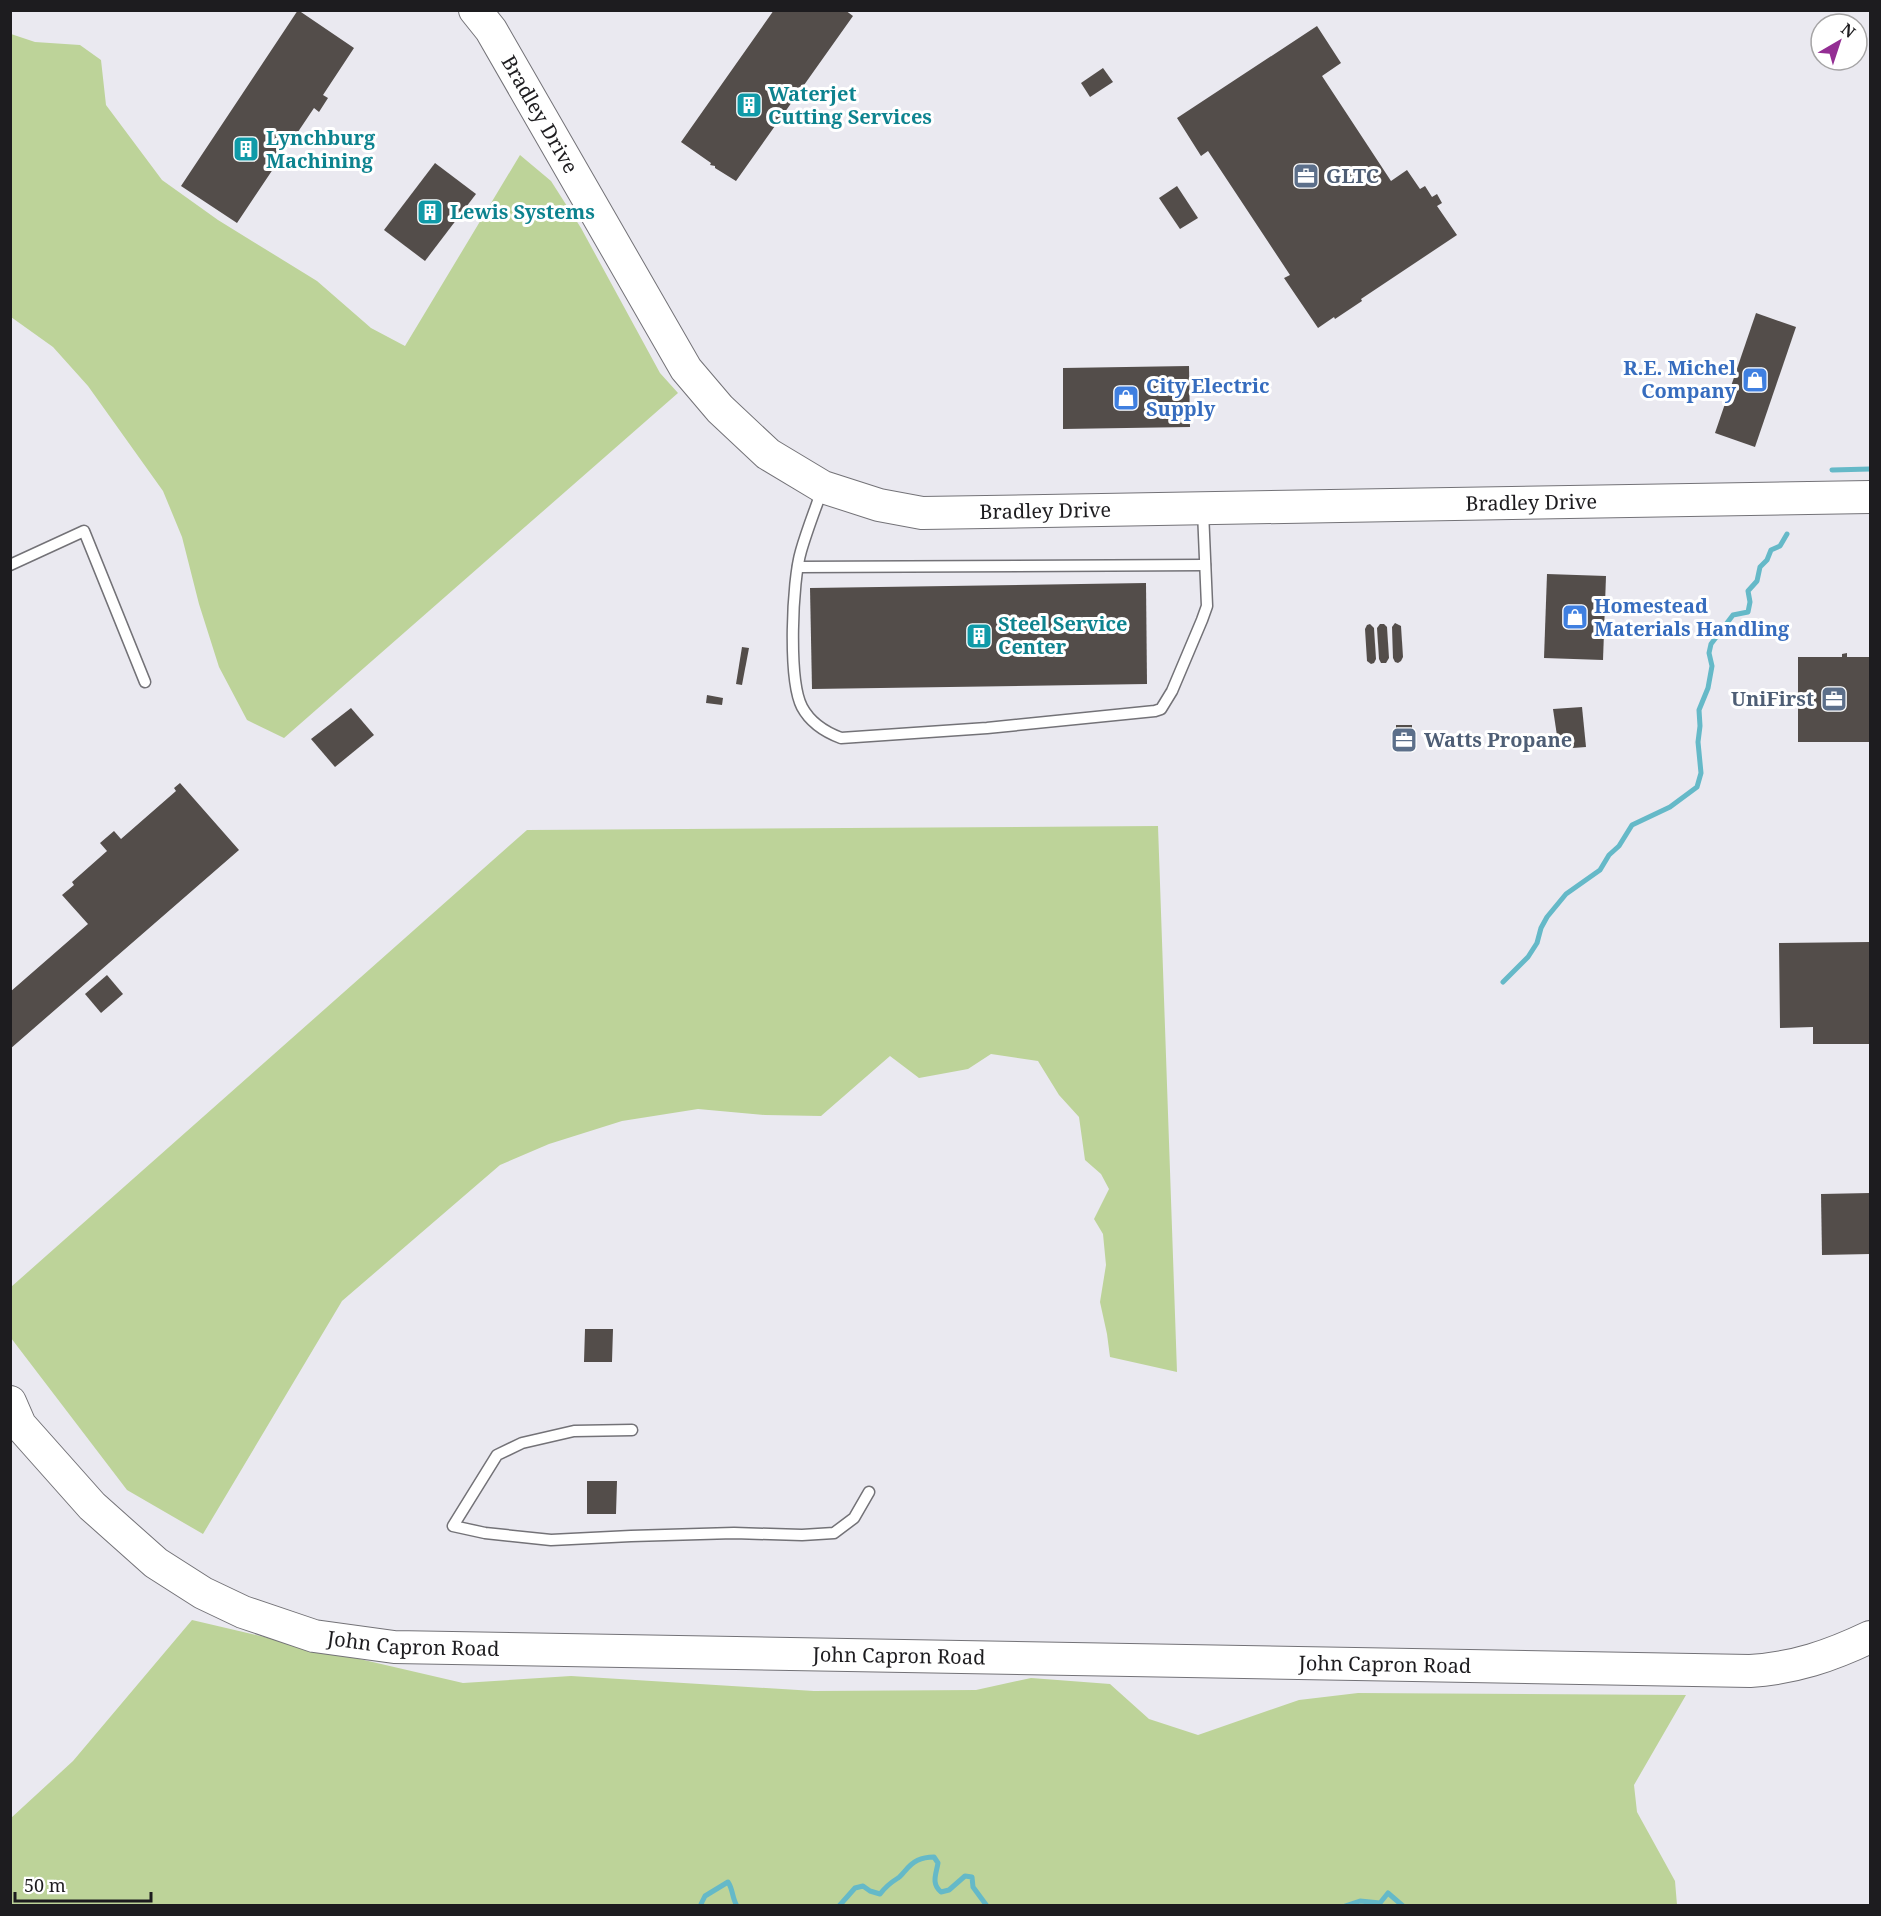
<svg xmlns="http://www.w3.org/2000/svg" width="1881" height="1916" viewBox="0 0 1881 1916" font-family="'Noto Serif',serif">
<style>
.green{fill:#bdd399}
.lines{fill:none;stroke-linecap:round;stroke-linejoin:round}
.stream{stroke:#65b9c8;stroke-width:5}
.building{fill:#534d4a}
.lane-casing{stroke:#737277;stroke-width:13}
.secondary-casing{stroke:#737277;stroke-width:34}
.lane{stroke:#fff;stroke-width:10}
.secondary{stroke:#fff;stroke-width:32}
.labels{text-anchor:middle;stroke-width:6;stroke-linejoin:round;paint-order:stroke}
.culture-label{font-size:20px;font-weight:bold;fill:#0d838f;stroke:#fff;text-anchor:start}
.street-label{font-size:20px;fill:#1d1c1f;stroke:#fff}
.service-label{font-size:20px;font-weight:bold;fill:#4e5e75;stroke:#fff;text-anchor:start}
.shop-label{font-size:20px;font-weight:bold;fill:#366cbe;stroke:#fff;text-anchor:start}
</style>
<rect width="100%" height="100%" fill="#eae9f0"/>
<g class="green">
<polygon points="11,34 35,42 80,45 101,60 106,105 162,180 218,220 317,281 371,328 405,346 520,155 551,181 581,228 660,373 678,393 284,738 247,720 219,667 199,604 182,537 163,491 88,386 53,347 11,317"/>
<polygon points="1158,826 1177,1372 1110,1357 1107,1334 1100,1302 1106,1265 1103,1234 1094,1219 1109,1189 1101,1174 1085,1160 1079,1117 1059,1095 1038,1061 991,1054 968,1069 919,1078 890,1056 821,1116 765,1115 698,1109 622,1121 549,1144 500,1165 342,1301 203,1534 127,1490 11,1338 11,1287 527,830"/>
<polygon points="192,1620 463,1683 571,1676 814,1691 976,1690 1031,1678 1110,1684 1149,1719 1198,1735 1299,1700 1358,1693 1686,1695 1634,1785 1637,1812 1675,1881 1677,1905 11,1906 11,1818 73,1761"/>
</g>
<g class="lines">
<g class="stream">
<polyline points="1832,470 1870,469"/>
<polyline points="1503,982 1528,957 1537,943 1541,928 1547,917 1566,894 1600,870 1609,855 1619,846 1632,825 1670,807 1697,787 1701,773 1698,742 1700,726 1699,710 1708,688 1712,666 1709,653 1711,644 1733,615 1748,612 1750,602 1748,591 1757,581 1760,567 1767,560 1771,550 1780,546 1787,534"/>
<path d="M702 1906 701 1904 705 1896 728 1882C733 1889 732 1898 737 1906"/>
<path d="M839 1906 855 1888 863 1886 870 1891 880 1894C886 1886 890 1883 898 1878 900 1877 903 1873 905 1871 913 1861 921 1857 934 1857L938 1863C936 1875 931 1883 941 1892L949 1890 965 1876 972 1877 973 1887 987 1906"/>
<polyline points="1345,1906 1360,1901 1380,1903 1388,1893 1403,1906"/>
</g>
</g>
<g class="building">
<polygon points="298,10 354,48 323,95 328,98 319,112 314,108 237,223 181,186"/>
<polygon points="774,10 845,10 853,16 736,181 715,168 715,166 710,165 711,163 681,142"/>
<polygon points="1317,26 1341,63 1322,76 1391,181 1407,170 1420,189 1425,186 1432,197 1437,194 1442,203 1437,206 1457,235 1361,299 1362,301 1335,319 1334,317 1318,328 1284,278 1290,275 1208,151 1201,156 1177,118"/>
<polygon points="1103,68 1113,82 1090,97 1081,83"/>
<polygon points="435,163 476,194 425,261 384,230"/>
<polygon points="1177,186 1198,218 1180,229 1159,198"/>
<polygon points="1756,313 1796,327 1755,447 1715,433"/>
<polygon points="1189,366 1190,427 1063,429 1063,368"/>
<polygon points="1547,574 1606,576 1603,660 1544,658"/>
<polygon points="1146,583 1147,684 812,689 810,588"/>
<polygon points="1395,623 1401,626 1403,657 1401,661 1398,663 1395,662 1393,658 1392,627"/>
<polygon points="1370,624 1374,628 1376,659 1374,663 1371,664 1367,661 1365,629 1367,625"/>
<polygon points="1380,624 1384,624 1387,627 1389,658 1386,663 1381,663 1379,659 1377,628"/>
<polygon points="742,647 749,648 742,685 736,684"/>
<polygon points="1847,653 1847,657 1870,657 1870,742 1798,742 1798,657 1842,657 1842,654"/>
<polygon points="707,695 723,698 722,705 706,703"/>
<polygon points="1582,707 1586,747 1559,749 1553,709"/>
<polygon points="351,708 374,735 335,767 311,739"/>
<polygon points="1396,725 1412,725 1412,751 1396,750"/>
<polygon points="180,783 239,850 10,1049 10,992 88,924 62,895 74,885 72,882 107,851 100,843 114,831 121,839 176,791 174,788"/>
<polygon points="1870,942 1870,1044 1813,1044 1813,1027 1780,1028 1779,943"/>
<polygon points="107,975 123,994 101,1013 85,994"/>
<polygon points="1870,1193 1870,1254 1822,1255 1821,1194"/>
<polygon points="585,1329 613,1329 612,1362 584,1362"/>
<polygon points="587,1481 617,1481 616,1514 587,1514"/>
</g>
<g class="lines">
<g class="lane-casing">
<g id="lane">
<path d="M822 490C815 510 807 530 801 551 792 581 788 680 802 707 810 722 825 732 841 738L987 728 1155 711 1161 709 1172 691 1202 620 1207 606 1203 511"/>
<polyline points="10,565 84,531 145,682"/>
<polyline points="798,567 1205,565"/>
<polyline points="632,1430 574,1431 522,1443 497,1455 453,1526 485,1533 551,1540 631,1536 734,1533 802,1535 834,1533 854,1518 869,1492"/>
</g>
</g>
<g class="secondary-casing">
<g id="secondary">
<path id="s1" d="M475 10 491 30 686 369 720 409 768 454 823 487 879 505 922 513 1870 497"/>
<path id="s2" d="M10 1402 20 1425 92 1506 156 1563 203 1593 243 1612 314 1636 394 1647 1750 1671C1795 1668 1830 1656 1870 1637"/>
</g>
</g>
<use href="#lane" class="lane"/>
<use href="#secondary" class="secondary"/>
</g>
<defs>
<g id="building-square" transform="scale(1.35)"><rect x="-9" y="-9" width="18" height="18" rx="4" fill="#0f9aa8" stroke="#fff"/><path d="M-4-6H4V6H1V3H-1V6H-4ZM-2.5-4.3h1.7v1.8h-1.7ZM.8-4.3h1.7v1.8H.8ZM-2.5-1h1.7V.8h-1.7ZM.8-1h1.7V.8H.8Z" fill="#fff"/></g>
<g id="office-square" transform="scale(1.35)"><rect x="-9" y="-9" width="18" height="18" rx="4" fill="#5c6f8a" stroke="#fff"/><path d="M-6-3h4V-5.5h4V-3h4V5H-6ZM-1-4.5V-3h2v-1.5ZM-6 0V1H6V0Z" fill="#fff"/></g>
<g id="shop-square" transform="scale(1.35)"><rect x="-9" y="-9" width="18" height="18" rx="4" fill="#3f7fe0" stroke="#fff"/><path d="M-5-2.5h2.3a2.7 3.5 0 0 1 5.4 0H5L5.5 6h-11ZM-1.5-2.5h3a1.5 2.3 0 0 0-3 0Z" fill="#fff"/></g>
</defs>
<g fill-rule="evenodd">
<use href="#building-square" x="749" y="105"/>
<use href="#building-square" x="246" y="149"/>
<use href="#office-square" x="1306" y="176"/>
<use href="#building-square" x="430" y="212"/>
<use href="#shop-square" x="1755" y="380"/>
<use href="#shop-square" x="1126" y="398"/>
<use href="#shop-square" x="1575" y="617"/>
<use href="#building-square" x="979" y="636"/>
<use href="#office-square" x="1834" y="699"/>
<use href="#office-square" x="1404" y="740"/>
</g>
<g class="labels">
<g class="culture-label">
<text x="768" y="101">Waterjet<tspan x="768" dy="23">Cutting Services</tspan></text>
<text x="266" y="145">Lynchburg<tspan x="266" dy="23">Machining</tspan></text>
<text x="450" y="219">Lewis Systems</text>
<text x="998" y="631">Steel Service<tspan x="998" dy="23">Center</tspan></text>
</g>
<g class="street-label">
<text dy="7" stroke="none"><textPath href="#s1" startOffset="123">Bradley Drive</textPath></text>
<text dy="7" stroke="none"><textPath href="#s1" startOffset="1311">Bradley Drive</textPath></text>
<text dy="7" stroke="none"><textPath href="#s1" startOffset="825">Bradley Drive</textPath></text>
<text dy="7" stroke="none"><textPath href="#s2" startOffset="494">John Capron Road</textPath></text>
<text dy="7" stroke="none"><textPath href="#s2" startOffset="980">John Capron Road</textPath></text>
<text dy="7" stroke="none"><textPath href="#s2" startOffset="1466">John Capron Road</textPath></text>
</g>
<g class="service-label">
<text x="1326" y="183">GLTC</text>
<text x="1814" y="706" text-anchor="end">UniFirst</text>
<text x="1424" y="747">Watts Propane</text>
</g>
<g class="shop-label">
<text x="1736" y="375" text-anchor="end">R.E. Michel<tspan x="1736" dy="23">Company</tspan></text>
<text x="1146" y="393">City Electric<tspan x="1146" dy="23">Supply</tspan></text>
<text x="1594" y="613">Homestead<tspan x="1594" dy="23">Materials Handling</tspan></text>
</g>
</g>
<rect width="1881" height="1916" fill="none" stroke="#1d1c1f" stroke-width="24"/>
<g transform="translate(1839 42) rotate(39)"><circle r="28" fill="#ffffff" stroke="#a5a4a5" stroke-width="1.5"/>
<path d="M0-4.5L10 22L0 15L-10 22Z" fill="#932d93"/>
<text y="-9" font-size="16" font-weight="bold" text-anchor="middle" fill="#1d1c1f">N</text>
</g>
<path d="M15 1892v9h136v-9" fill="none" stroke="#1d1c1f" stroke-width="3"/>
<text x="24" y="1892" font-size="18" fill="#1d1c1f" stroke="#ffffff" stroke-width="4.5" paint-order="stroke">50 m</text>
</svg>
